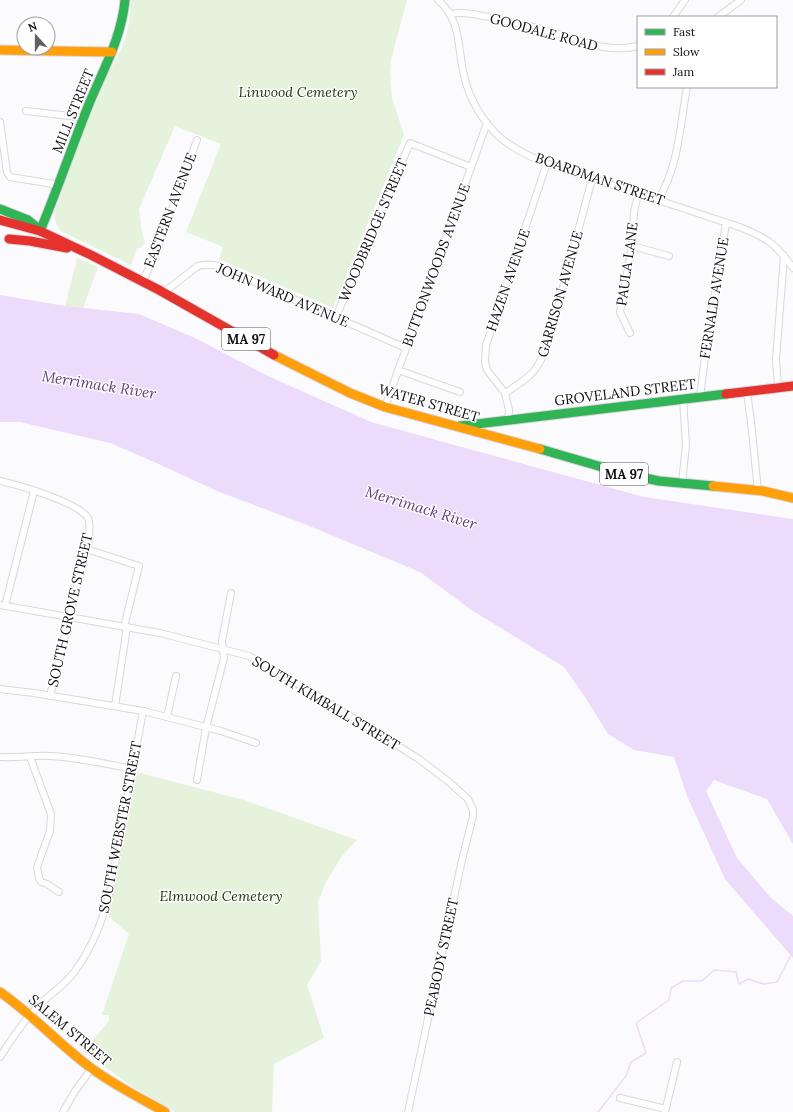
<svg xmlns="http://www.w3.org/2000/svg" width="793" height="1112" viewBox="0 0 793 1112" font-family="Lora,serif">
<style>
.green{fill:#e5f3dd}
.water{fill:#ecdbfb}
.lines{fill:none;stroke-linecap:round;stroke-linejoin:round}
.stream{stroke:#ecdbfb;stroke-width:1.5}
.street-casing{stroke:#dad7de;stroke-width:8}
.fast-casing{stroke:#dad7de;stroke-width:11}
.slow-casing{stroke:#dad7de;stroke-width:11}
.jam-casing{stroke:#dad7de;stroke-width:11}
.street{stroke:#fefeff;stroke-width:6}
.fast{stroke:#30b455;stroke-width:9}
.slow{stroke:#ff9f0a;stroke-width:9}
.jam{stroke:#e5322d;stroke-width:9}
.labels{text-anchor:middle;stroke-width:3;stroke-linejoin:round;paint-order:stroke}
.shield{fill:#fff;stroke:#565459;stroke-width:1}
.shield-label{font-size:13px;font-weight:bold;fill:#0e0b12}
.street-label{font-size:14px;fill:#0e0b12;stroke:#fff}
.park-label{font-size:14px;font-style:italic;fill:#1c310c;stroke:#fff}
.water-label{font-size:15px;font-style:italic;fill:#613d7f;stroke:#fff}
</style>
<rect width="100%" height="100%" fill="#fbfafc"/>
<g class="green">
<path d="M131 0H407L391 60 390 72 392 98 404 135 333 308 219 259 223 247 186 232 221 144 175 126 139 209 142 232 145 242 141 248H137L131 265 61 231C56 225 55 221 54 213L87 122 109 72 119 54 125 39 129 23Z"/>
<polygon points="77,258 98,267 83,308 65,306"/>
<polygon points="136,772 244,800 357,840 342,856 326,882 318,902 321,961 307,985 324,1038 274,1064 272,1112 175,1112 130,1085 83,1051 109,1021 109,1015 102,1015 129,934 109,917"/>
</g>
<polygon class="water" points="0,295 65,306 139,314 195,338 270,377 371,422 644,497 793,519 793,844 767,799 714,780 706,791 737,858 771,898 793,916 793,958 725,879 687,796 674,757 634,750 608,734 585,697 564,667 470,609 420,572 307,525 217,491 152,461 110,443 20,422 0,422"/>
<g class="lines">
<polyline class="stream" points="598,1112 626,1076 631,1062 646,1053 636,1023 669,1000 671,988 683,981 702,981 714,970 736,972 739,984 748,979 764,984 777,982 793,951"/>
<g class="street-casing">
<g id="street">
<path d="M438 0C462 21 457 47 464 75 469 99 483 123 502 139 527 159 561 169 591 178 629 191 668 203 706 216 727 223 750 229 768 241 778 248 786 258 793 268"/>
<path d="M451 14C465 11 479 15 493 18 511 22 529 26 546 30 578 39 605 54 638 46"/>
<polyline points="673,17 685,0"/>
<polyline points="718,17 741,0"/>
<polyline points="26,111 70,116 83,118"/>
<polyline points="0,122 7,172 10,177 59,185"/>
<path d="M658 200C679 166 680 125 687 87"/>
<polyline points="632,246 669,256"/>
<polyline points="143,281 157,250 197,140"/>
<path d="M164 292 198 266C206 264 211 264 218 266L406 348"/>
<polyline points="336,317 410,143 471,167"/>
<polyline points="630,333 620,312 632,246 634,212 638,194"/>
<polyline points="398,370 460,392"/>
<polyline points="778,388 776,359 784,256"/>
<polyline points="747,392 751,422 758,491"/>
<path d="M505 393C533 375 538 372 549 340L592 179"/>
<polyline points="700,397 705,357 726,223"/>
<polyline points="385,407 487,123"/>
<polyline points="508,420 509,410 505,393 487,370 485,362 486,345 547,163"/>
<path d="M0 481C18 485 78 502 88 518 91 524 89 532 89 539L50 696"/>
<polyline points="682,483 686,445 683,399"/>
<polyline points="86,549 139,566 124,627"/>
<polyline points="0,605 160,633 249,656 310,691 419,759 449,782 468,799 473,810 473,816 462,860 408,1112"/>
<polyline points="5,606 34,491"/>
<polyline points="0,689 34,693 143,711 221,731 256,743"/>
<polyline points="115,706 127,627"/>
<polyline points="167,717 176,676"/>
<path d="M0 757C17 758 33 755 50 756 77 757 105 764 133 769"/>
<polyline points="30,757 51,814 50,831 37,867 39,878 41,882 47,884 59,892"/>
<polyline points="197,780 206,728 224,658 222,641 231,593"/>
<path d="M0 1057C12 1038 25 1019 41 1003 52 993 66 984 75 971 94 945 106 912 112 881L143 711"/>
<polyline points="620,1098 666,1109"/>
<polyline points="63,1112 75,1091 92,1068"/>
<polyline points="665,1112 677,1062"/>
</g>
</g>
<g class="fast-casing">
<g id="fast">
<polyline points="0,209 28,220 39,229"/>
<path d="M40 231C57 191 71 149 87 109 102 71 121 41 125 0"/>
<polyline points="460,426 726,394"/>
<polyline points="540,449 626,474 659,481 713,486"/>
</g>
</g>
<g class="slow-casing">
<g id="slow">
<polyline points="0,50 112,52"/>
<polyline points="274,355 350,393 385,407 540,449"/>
<polyline points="713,486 763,491 793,498"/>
<path d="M0 992C33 1015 60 1045 91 1068 114 1085 140 1098 165 1112"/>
</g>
</g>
<g class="jam-casing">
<g id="jam">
<polyline points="0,220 40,231 91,255 159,290 274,355"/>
<polyline points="9,239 30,241 67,248"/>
<polyline points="726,394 793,386"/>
</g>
</g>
<use href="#street" class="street"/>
<use href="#fast" class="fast"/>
<use href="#slow" class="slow"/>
<use href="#jam" class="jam"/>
</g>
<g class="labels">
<g class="shield">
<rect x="222" y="328" width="48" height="22" rx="3"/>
<rect x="600" y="463" width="48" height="22" rx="3"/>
</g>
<g class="shield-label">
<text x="246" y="344">MA 97</text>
<text x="624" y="479">MA 97</text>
</g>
<g class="street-label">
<text transform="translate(544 32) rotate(15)" y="5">GOODALE ROAD</text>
<text transform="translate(73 111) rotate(-68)" y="5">MILL STREET</text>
<text transform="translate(600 179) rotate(19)" y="5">BOARDMAN STREET</text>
<text transform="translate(170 210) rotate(-69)" y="5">EASTERN AVENUE</text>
<text transform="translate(373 230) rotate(-67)" y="5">WOODBRIDGE STREET</text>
<text transform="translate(627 264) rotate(-82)" y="5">PAULA LANE</text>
<text transform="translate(436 265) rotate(-70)" y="5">BUTTONWOODS AVENUE</text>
<text transform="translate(508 280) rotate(-71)" y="5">HAZEN AVENUE</text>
<text transform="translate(560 294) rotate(-74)" y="5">GARRISON AVENUE</text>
<text transform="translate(283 295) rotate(23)" y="5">JOHN WARD AVENUE</text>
<text transform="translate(714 298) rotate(-81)" y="5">FERNALD AVENUE</text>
<text transform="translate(625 392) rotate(-7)" y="5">GROVELAND STREET</text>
<text transform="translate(429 403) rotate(16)" y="5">WATER STREET</text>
<text transform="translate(70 610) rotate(-77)" y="5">SOUTH GROVE STREET</text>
<text transform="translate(326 703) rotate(31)" y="5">SOUTH KIMBALL STREET</text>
<text transform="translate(120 827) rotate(-79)" y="5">SOUTH WEBSTER STREET</text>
<text transform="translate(441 957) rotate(-78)" y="5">PEABODY STREET</text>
<text transform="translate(70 1030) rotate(40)" y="5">SALEM STREET</text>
</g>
<g class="park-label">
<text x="298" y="97">Linwood Cemetery</text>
<text x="221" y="901">Elmwood Cemetery</text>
</g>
<g class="water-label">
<text transform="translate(99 385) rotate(9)" y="5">Merrimack River</text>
<text transform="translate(421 508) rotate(17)" y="5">Merrimack River</text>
</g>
</g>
<rect x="637" y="16" width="140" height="72" fill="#ffffff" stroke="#9f9da0"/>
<rect x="645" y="29" width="20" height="6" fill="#30b455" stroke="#9f9da0"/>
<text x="673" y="36" font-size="12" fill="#0e0b12">Fast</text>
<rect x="645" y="49" width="20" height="6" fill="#ff9f0a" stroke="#9f9da0"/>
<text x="673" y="56" font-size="12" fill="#0e0b12">Slow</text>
<rect x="645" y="69" width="20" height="6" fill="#e5322d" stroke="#9f9da0"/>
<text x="673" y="76" font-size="12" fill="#0e0b12">Jam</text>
<g transform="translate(36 36) rotate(339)"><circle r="19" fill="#ffffff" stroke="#9f9da0"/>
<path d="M0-3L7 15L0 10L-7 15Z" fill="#615f64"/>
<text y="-6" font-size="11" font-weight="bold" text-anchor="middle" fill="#0e0b12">N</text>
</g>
</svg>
